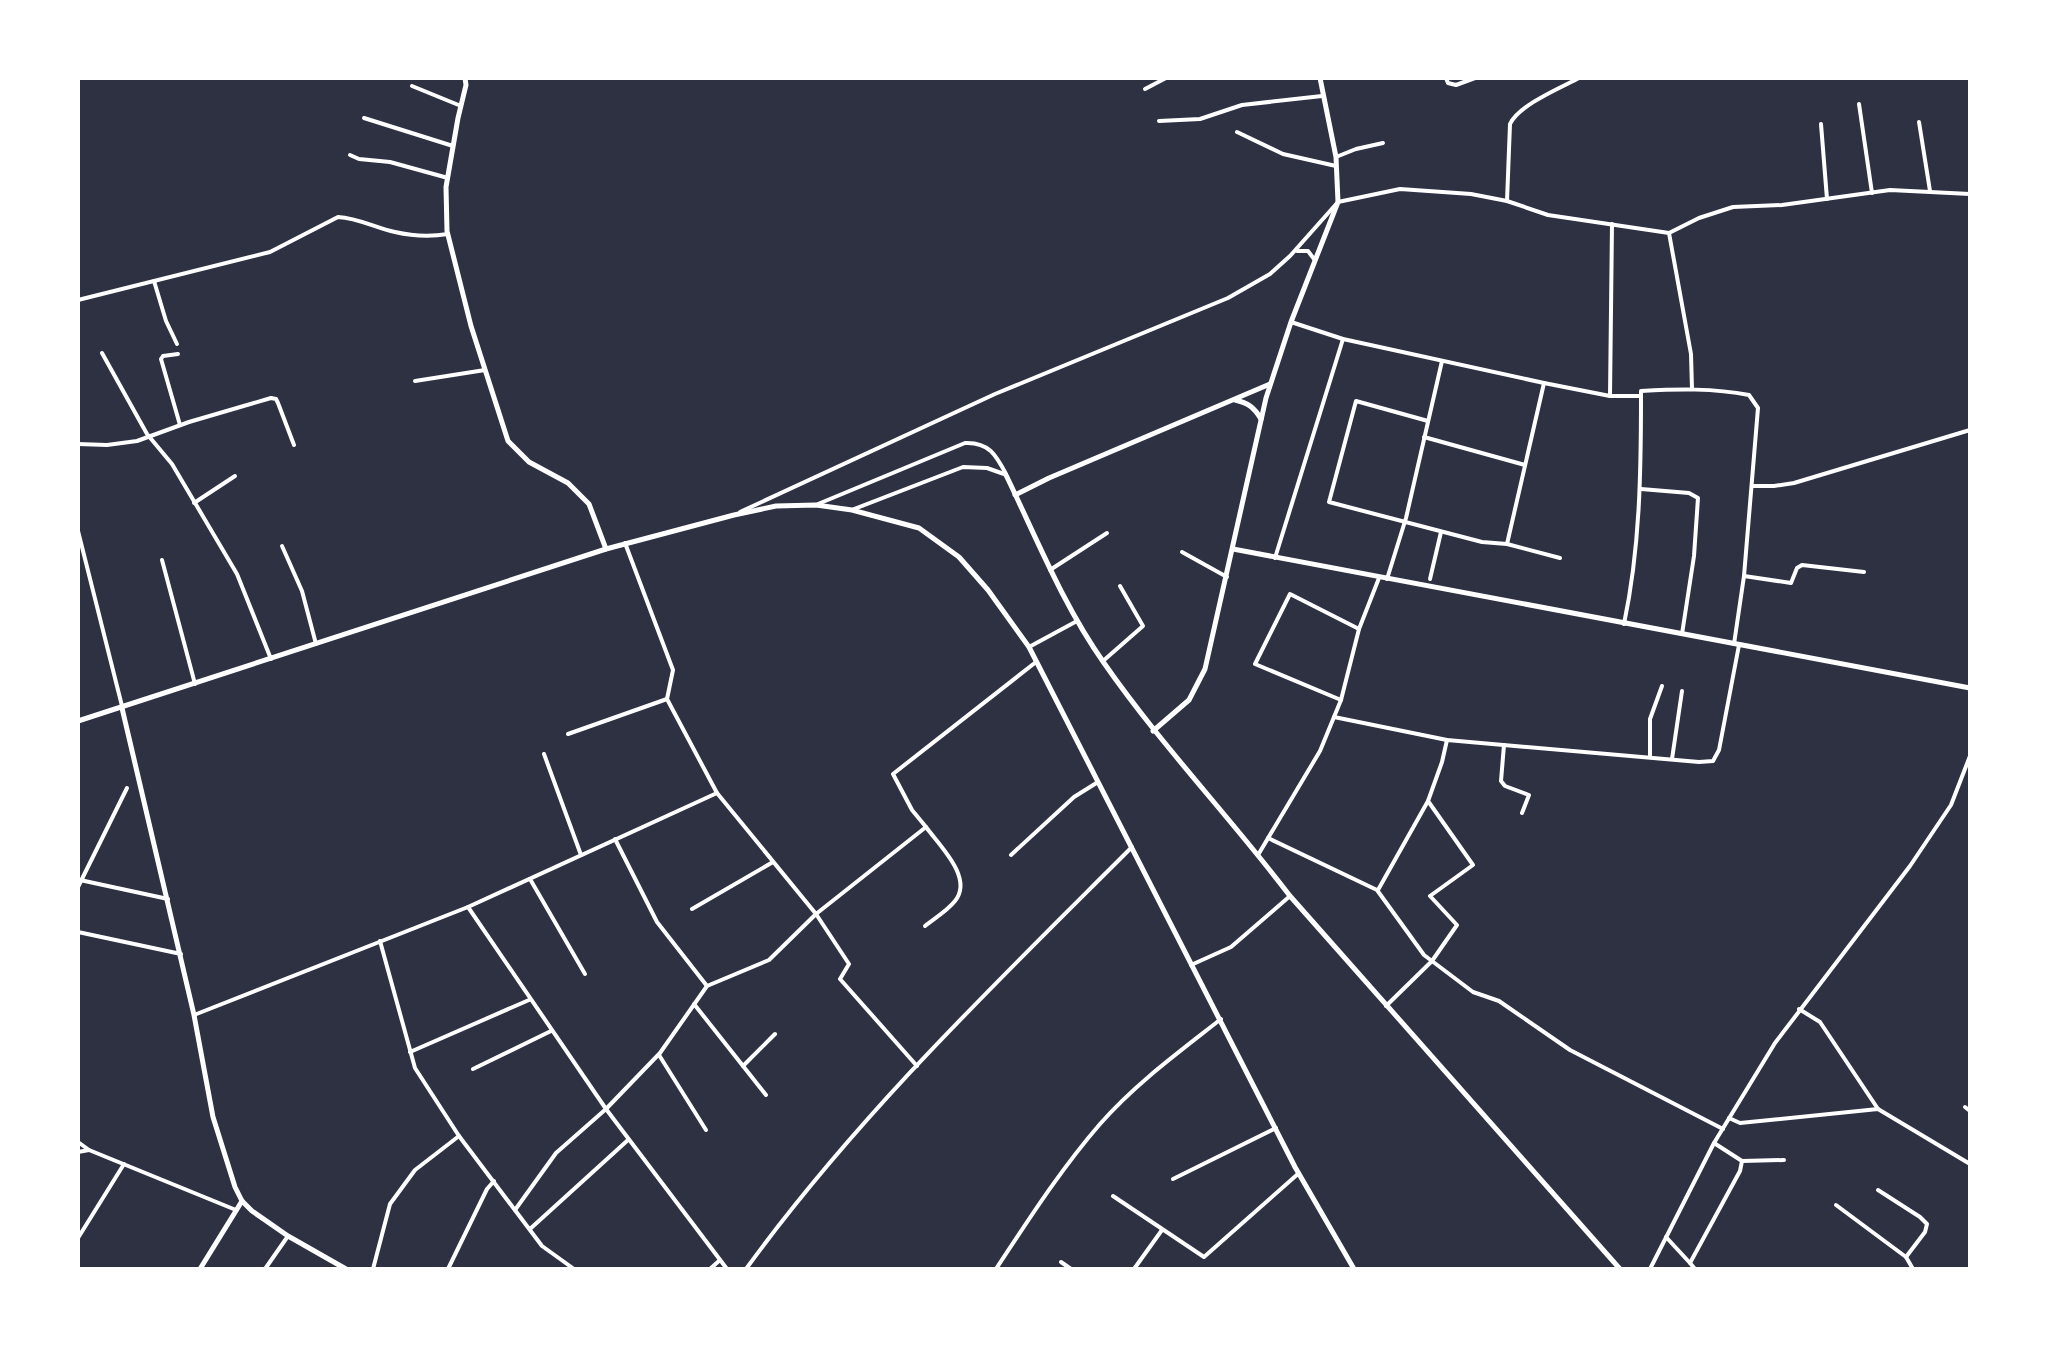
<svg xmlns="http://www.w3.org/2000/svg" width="2048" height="1347" viewBox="0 0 2048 1347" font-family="Montserrat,sans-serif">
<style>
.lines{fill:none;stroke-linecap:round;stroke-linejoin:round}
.minor{stroke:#fff;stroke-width:4}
.tertiary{stroke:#fff;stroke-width:5}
.secondary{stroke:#fff;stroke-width:5}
</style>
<rect width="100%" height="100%" fill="#2d3142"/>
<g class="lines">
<g class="minor">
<polyline points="1446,78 1448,83 1456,85 1475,78"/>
<polyline points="412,86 461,106"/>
<polyline points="1145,89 1166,78"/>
<polyline points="1859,104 1872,193"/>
<polyline points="364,118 453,146"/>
<polyline points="1159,121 1200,119 1242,105 1322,96"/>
<polyline points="1919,122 1930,191"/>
<polyline points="1821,124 1827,199"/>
<polyline points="1237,132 1283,154 1336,166"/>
<polyline points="350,155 359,159 390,162 448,178"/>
<polyline points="1336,157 1356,149 1383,143"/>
<path d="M1507 201 1510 124C1519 105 1560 88 1579 78"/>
<polyline points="1669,233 1691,354 1692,389"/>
<polyline points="1297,251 1308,251 1314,259"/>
<polyline points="154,281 166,321 177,344"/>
<path d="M78 300 270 252 338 217C358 218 376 228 395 232 412 236 430 237 448 234"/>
<path d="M1291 322 1343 339 1544 383 1610 396H1641V391C1678 389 1713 388 1749 395L1758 408 1744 576 1734 644"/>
<polyline points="102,353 147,434 172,464 237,574 271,659"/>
<polyline points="178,354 163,356 161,359 180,425"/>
<polyline points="415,381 485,370"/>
<polyline points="1610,396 1612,224"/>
<polyline points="1428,421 1356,401 1329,502 1482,542 1507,544 1544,383"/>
<polyline points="1424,437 1525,465"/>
<polyline points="78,444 107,445 137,441 189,422 271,398 276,399 278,403 294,445"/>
<polyline points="1753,486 1774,486 1794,483 1970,430"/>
<polyline points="1641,489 1689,493 1698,498 1694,556 1682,634"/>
<polyline points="194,503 235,476"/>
<path d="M818 504 965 443C989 442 996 455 1006 474"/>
<polyline points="854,509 963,467 987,468 1004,474"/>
<polyline points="740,512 995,394 1228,298 1270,274 1290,256 1338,202 1400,189 1471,194 1507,201 1548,215 1669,233 1699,218 1733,207 1782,205 1890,190 1970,194"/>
<polyline points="78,531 122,706"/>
<polyline points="625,543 673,670 667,699 717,793 816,914 849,964 840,979 917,1066"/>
<polyline points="1507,544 1560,558"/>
<polyline points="282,546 302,591 316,644"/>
<polyline points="1182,552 1227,577"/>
<polyline points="1275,558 1343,339"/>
<polyline points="162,560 195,684"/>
<polyline points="1050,570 1107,533"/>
<polyline points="1744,576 1791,583 1797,568 1802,565 1864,572"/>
<polyline points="1387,579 1406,518 1442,361"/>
<polyline points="1430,579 1441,532"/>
<path d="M1624 624C1640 548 1641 473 1641 396"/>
<polyline points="1029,647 1077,621"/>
<polyline points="1103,661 1143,626 1120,586"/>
<polyline points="1341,700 1255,664 1290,594 1359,629"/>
<polyline points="1334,717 1447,740 1699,762 1713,761 1719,750 1739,645"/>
<polyline points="568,734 667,699"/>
<polyline points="1504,745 1501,781 1505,786 1529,795 1522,813"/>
<polyline points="544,754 581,855"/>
<polyline points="1650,757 1650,719 1662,686"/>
<polyline points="1672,759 1682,691"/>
<polyline points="1268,838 1377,890 1424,955 1473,992 1499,1001 1570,1050 1723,1129"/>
<polyline points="615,839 657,922 707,986"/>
<polyline points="1011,855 1074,797 1098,782"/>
<polyline points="1258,855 1320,751 1341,700 1359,629 1379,578"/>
<polyline points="530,879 585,974"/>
<polyline points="80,880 168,899"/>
<polyline points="78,887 127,788"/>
<polyline points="1378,890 1428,801"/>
<polyline points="468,907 606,1109 727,1269"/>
<polyline points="692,909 773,862"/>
<path d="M925 926C935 918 947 911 955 901 974 878 939 845 926 827"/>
<polyline points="78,932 181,954"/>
<polyline points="380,941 415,1068 459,1136 542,1246 574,1269"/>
<polyline points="1191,965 1231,947 1290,896"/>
<polyline points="694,1004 766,1095"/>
<polyline points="1386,1006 1432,961 1457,925 1430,896 1473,865 1428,801 1442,762 1447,740"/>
<polyline points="1799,1009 1820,1022 1878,1109"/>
<polyline points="194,1015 468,907 717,793"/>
<polyline points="410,1052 529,1000"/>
<polyline points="659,1055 706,1130"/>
<polyline points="743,1066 775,1034"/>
<polyline points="473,1069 551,1031"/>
<polyline points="1965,1107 1970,1111"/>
<polyline points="1729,1118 1740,1123 1878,1109 1970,1164"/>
<polyline points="78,1142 89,1150 236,1210"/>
<polyline points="78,1152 89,1150"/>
<polyline points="1742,1161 1784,1160"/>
<polyline points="1173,1179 1276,1128"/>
<polyline points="1878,1190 1920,1217 1927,1224 1925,1232 1906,1257"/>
<polyline points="1113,1196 1204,1257 1299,1173"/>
<polyline points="1836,1205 1906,1257 1913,1269"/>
<polyline points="515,1210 556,1153 606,1109 660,1053 707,986 769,960 816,914 926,827 912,810 893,774 1036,662"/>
<polyline points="530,1229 628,1140"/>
<polyline points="1666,1237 1690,1263"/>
<polyline points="78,1238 124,1164"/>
<polyline points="1061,1262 1071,1269"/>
<polyline points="265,1269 288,1236"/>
<polyline points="373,1269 390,1204 415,1170 459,1136"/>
<polyline points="448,1269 487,1189 494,1181"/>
<polyline points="710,1269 720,1260"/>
<path d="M746 1269C858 1115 998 981 1132 847"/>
<path d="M996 1269C1029 1219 1061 1169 1100 1124 1135 1084 1179 1052 1221 1019"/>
<polyline points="1134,1269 1162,1230"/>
<polyline points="1650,1269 1714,1143 1775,1043 1910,866 1951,805 1970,756"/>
<polyline points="1695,1269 1690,1263 1740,1171 1742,1161 1714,1143"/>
</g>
<g class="tertiary">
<polyline points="465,78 466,85 458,118 446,187 447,231 471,326 508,441 529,462 568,483 589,504 606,549"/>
<path d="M1235 400C1248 403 1254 407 1261 419"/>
<path d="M1006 475C1037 539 1063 605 1104 663 1161 745 1230 817 1290 896L1620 1269"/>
<polyline points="1015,495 1049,478 1270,384"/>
<polyline points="1233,549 1970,688"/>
<polyline points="122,708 194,1015 213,1117 235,1187 242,1201 252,1211 288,1236 346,1269"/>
<polyline points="1153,731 1189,700 1205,669 1266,398 1291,322 1338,202 1336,157 1320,78"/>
<polyline points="200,1269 242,1201"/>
</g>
<polyline class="secondary" points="78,721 606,549 734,515 776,506 816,505 852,510 919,528 959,557 988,590 1029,647 1295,1167 1354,1269"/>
</g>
<rect width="2048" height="1347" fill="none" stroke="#ffffff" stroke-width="160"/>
</svg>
